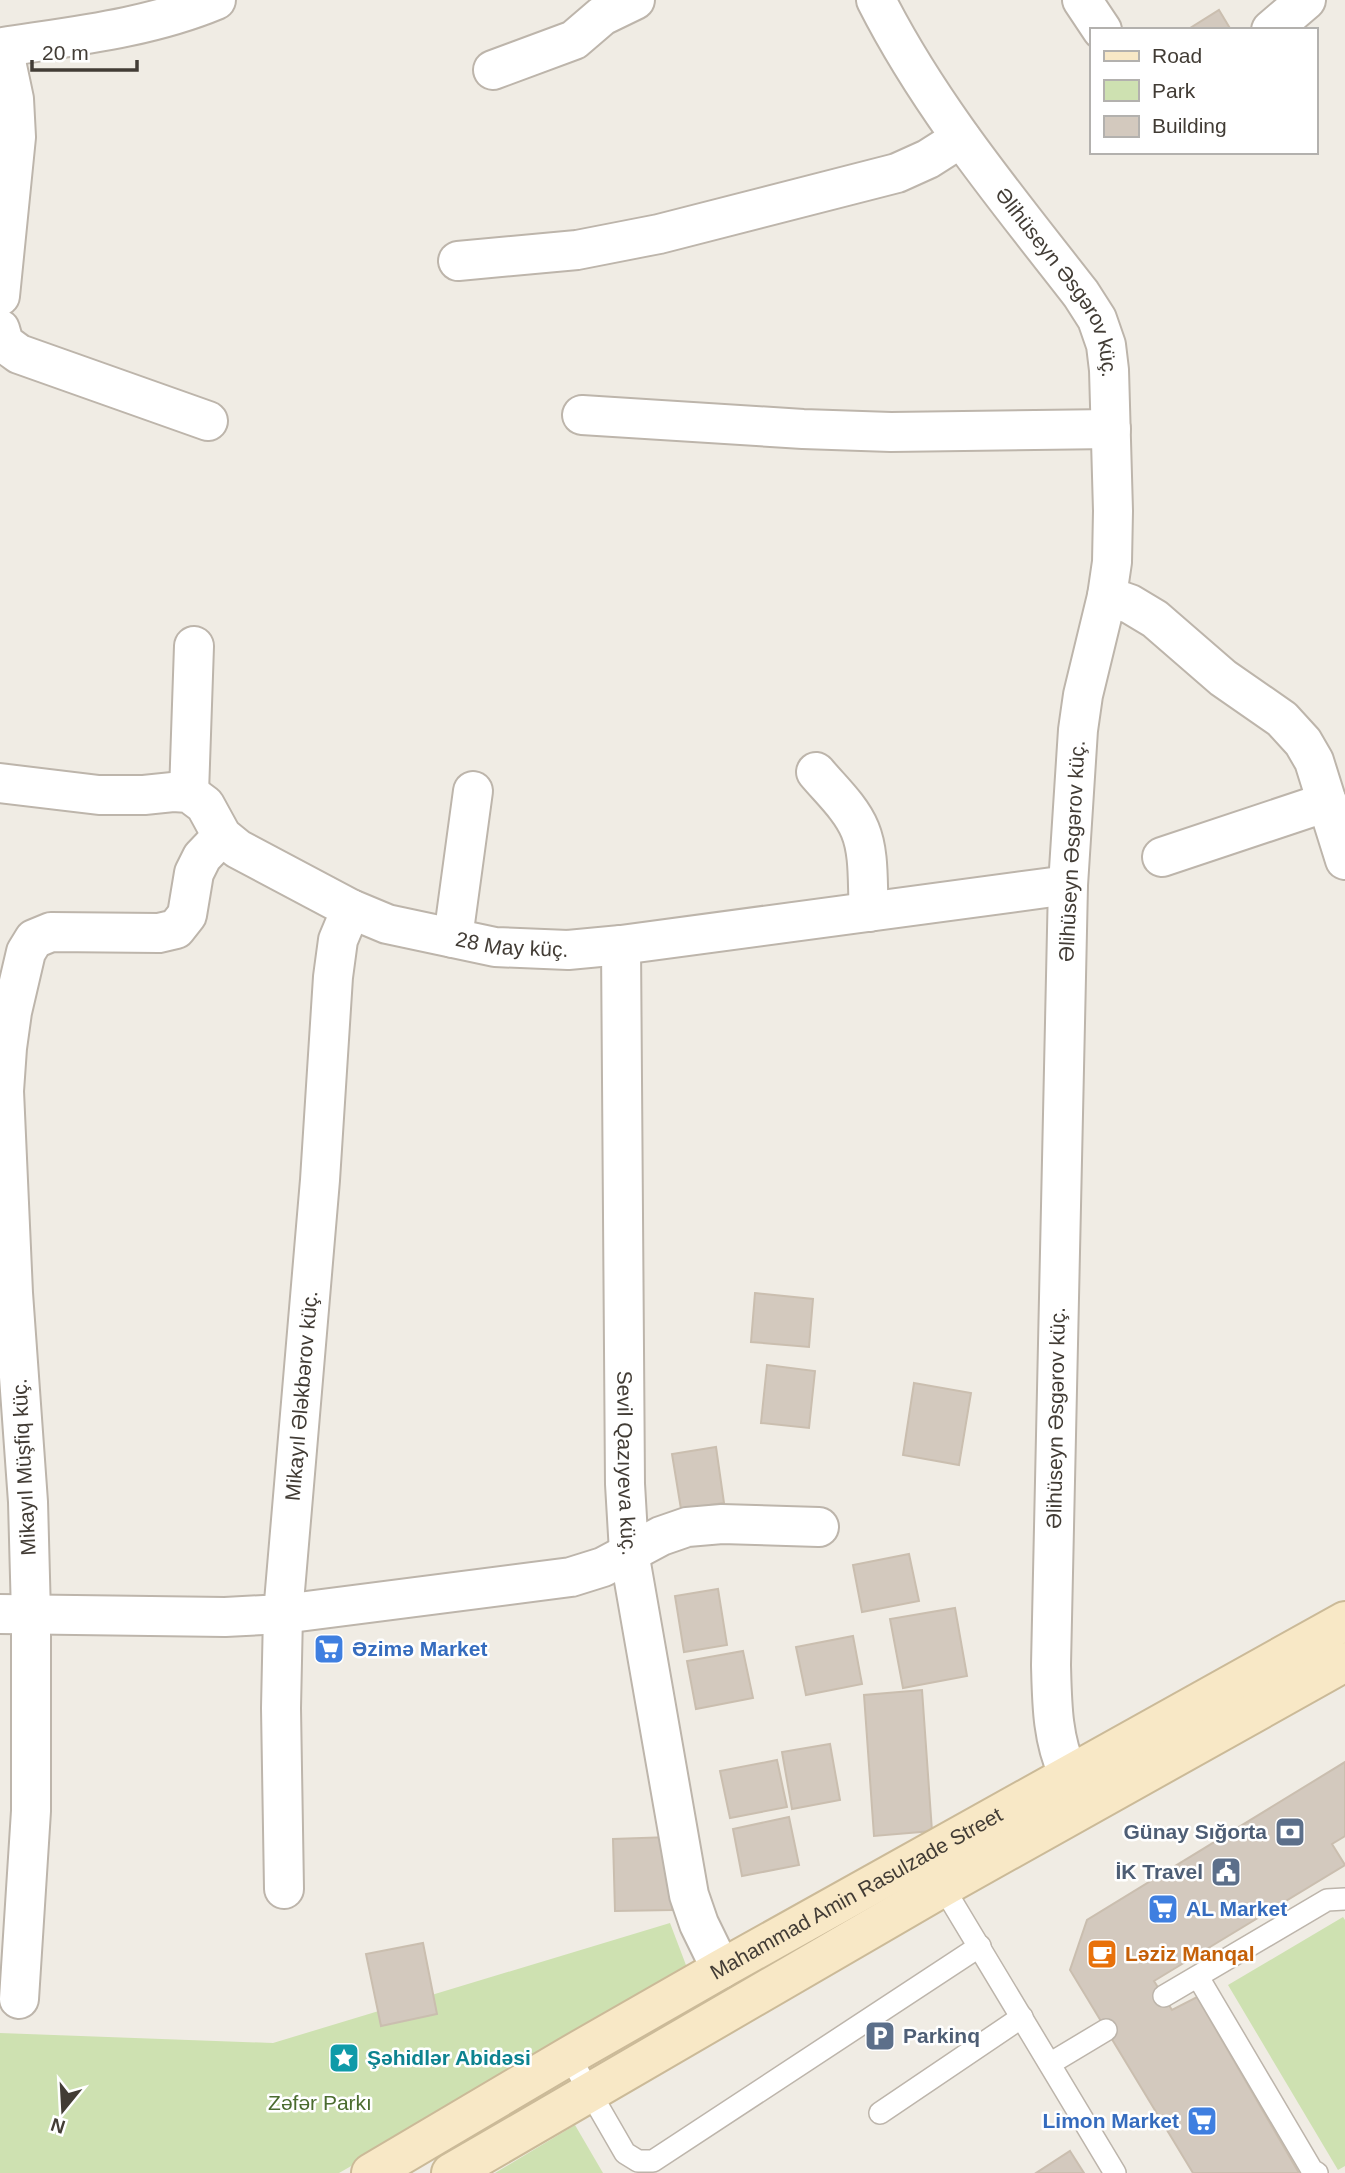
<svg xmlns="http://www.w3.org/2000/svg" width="1345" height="2173" viewBox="0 0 1345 2173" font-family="Arial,sans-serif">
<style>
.green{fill:#cee1b1}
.building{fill:#d3c9be;stroke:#cabeaf;stroke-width:2}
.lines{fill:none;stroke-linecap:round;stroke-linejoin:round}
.service-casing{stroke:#bdb5ab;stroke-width:24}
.minor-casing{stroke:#bdb5ab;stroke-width:42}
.secondary-casing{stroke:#cbba98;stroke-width:42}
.service{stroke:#fff;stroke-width:21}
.minor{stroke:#fff;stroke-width:38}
.secondary{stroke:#f8e8c6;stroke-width:38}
.labels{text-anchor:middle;stroke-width:5;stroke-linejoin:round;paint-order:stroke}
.street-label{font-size:21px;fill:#423c35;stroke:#fff}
.shop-label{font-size:21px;font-weight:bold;fill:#366cbe;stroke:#fff;text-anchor:start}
.service-label{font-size:21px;font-weight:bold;fill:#4e5e75;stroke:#fff;text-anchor:end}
.food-label{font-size:21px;font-weight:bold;fill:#c56008;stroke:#fff;text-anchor:start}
.culture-label{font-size:21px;font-weight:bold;fill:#0d838f;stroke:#fff;text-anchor:start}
.park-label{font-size:21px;fill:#4b6c2f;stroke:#fff}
</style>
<rect width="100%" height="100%" fill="#f0ece4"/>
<g class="green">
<polygon points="1343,1917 1345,1920 1345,2166 1338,2170 1228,1985"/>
<polygon points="670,1923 689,1973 339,2173 0,2173 0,2033 273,2043"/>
<polygon points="575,2125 603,2173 495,2173"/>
</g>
<g class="building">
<polygon points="1219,10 1231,30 1187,30"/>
<polygon points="755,1293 813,1299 809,1347 751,1342"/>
<polygon points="767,1365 815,1371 809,1428 761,1423"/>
<polygon points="914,1383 971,1393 959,1465 903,1455"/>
<polygon points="716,1447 724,1503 681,1509 672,1454"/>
<polygon points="909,1554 919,1601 862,1612 853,1565"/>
<polygon points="718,1589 727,1645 684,1652 675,1596"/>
<polygon points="955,1608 967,1676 903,1688 890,1619"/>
<polygon points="853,1636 862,1684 806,1695 796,1647"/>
<polygon points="743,1651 753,1698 696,1709 687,1661"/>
<polygon points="922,1690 932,1831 874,1836 864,1695"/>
<polygon points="830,1744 840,1800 792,1809 782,1752"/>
<polygon points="777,1760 787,1807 730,1818 720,1771"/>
<polygon points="1345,1762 1345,1836 1332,1844 1345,1865 1154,1981 1172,2010 1197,1997 1299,2173 1193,2173 1070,1970 1087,1920"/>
<polygon points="789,1817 799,1865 742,1876 733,1829"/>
<polygon points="670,1837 672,1910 615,1911 613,1839"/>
<polygon points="423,1943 437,2014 381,2026 366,1954"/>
<polygon points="1070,2151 1084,2173 1036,2173"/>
</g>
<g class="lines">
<g class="service-casing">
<g id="service">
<polyline points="943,1887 1115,2173"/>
<polyline points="1198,1977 1312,2170 1317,2173"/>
<polyline points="1164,1996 1327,1900 1345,1899"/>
<polyline points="569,2056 625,2153 638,2161 653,2161 980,1946"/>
<polyline points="1051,2063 1106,2030"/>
<polyline points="880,2113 1022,2017"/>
</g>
</g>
<g class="minor-casing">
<g id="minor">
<path id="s1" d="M876 0C930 107 1008 200 1081 294L1097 319 1106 345 1109 370 1113 511 1112 562 1107 596 1083 695 1078 730 1068 885 1051 1665C1052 1702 1052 1739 1068 1773 1073 1783 1081 1792 1087 1801"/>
<polyline points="1082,0 1102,30"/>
<polyline points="1271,30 1306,0"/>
<polyline points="493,70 574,40 602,16 635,0"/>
<polyline points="458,261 577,250 659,234 897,173 928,159 961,138"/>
<path d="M0 296 16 137 14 99 3 47C74 36 149 28 216 0"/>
<polyline points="0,329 4,343 19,354 208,421"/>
<polyline points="582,415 803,429 891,432 1111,429"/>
<polyline points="1107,596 1130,604 1155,619 1223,678 1282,719 1303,742 1314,761 1345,860"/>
<path d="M816 772C831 790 851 808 860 830 870 854 867 886 869 912"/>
<path id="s2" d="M0 783 99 795H144L173 792 189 793 205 805 222 836 238 849 351 909 387 924 495 947 568 950 621 945 1068 885"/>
<polyline points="189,793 194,646"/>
<polyline points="1162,857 1327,802"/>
<polyline points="453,938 473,791"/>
<path id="s3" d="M621 945 625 1484 629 1552 689 1895 699 1924 721 1969"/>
<polyline points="0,1614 225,1617 283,1614 571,1577 603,1567 661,1536 687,1527 722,1524 819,1527"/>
<path id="s4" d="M284 1889 281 1708 283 1614 320 1180 333 977 338 940 351 909"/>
<polyline points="19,1999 31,1811 31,1614 28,1502 13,1293 4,1091 7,1048 12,1012 26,952 34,939 51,932 159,933 176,929 187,915 194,873 202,857 222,836"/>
</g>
</g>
<g class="secondary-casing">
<g id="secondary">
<path id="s5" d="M371 2173 569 2056 721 1969 1345 1621"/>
<polyline points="451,2173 943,1887 1345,1662"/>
</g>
</g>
<use href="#service" class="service"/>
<use href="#minor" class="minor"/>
<use href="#secondary" class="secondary"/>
</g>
<defs>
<g id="supermarket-square" transform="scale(1.575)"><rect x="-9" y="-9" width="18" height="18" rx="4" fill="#3f7fe0" stroke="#fff"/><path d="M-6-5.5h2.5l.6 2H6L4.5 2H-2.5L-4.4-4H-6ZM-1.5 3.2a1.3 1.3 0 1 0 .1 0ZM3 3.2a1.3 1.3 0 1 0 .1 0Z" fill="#fff"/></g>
<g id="bank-square" transform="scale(1.575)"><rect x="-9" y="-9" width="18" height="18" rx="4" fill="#5c6f8a" stroke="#fff"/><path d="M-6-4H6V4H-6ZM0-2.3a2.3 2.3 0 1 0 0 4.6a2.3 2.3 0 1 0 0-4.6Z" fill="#fff"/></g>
<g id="civic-square" transform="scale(1.575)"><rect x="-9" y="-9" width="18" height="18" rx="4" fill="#5c6f8a" stroke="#fff"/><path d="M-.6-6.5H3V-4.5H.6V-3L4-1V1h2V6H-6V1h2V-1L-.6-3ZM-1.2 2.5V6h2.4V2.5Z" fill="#fff"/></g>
<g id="cafe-square" transform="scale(1.575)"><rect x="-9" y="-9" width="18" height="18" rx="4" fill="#e8710a" stroke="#fff"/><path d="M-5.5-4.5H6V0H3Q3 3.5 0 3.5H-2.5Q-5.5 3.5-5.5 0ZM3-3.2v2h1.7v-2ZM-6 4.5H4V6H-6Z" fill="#fff"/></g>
<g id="parking-square" transform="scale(1.575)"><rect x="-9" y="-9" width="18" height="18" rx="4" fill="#5c6f8a" stroke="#fff"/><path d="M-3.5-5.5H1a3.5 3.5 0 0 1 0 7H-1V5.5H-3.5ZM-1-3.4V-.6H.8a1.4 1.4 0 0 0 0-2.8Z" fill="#fff"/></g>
<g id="sight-square" transform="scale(1.575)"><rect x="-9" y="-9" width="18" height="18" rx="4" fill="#0f9aa8" stroke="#fff"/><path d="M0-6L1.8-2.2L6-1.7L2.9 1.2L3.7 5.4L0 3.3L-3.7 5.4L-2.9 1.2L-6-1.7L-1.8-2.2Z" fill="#fff"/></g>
</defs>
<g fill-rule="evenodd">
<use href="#supermarket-square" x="329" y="1649"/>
<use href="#bank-square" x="1290" y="1832"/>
<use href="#civic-square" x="1226" y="1872"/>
<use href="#supermarket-square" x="1163" y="1909"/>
<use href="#cafe-square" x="1102" y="1954"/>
<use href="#parking-square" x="880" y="2036"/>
<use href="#sight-square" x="344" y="2058"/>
<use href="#supermarket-square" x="1202" y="2121"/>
</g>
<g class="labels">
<g class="street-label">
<text dy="7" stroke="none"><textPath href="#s1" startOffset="338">Əlihüseyn Əsgərov küç.</textPath></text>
<text transform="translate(1072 851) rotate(-87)" y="7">Əlihüseyn Əsgərov küç.</text>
<text dy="7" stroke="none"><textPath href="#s2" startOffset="560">28 May küç.</textPath></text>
<text dy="7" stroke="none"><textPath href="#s4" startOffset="494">Mikayıl Ələkbərov küç.</textPath></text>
<text transform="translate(1056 1418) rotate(-89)" y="7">Əlihüseyn Əsgərov küç.</text>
<text dy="7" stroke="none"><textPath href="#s3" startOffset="518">Sevil Qazıyeva küç.</textPath></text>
<text transform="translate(24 1467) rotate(-93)" y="7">Mikayıl Müşfiq küç.</text>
<text dy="7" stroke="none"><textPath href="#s5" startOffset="560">Mahammad Amin Rasulzade Street</textPath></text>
</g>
<g class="shop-label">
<text x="352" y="1656">Əzimə Market</text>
<text x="1186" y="1916">AL Market</text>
<text x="1179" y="2128" text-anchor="end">Limon Market</text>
</g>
<g class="service-label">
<text x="1267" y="1839">Günay Sığorta</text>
<text x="1203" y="1879">İK Travel</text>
<text x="903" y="2043" text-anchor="start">Parkinq</text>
</g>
<g class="food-label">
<text x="1125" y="1961">Ləziz Manqal</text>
</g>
<g class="culture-label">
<text x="367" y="2065">Şəhidlər Abidəsi</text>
</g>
<g class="park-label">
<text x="320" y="2110">Zəfər Parkı</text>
</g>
</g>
<rect x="1090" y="28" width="228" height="126" fill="#ffffff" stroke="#b3b1ae" stroke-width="2"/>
<rect x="1104" y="51" width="35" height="10" fill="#f8e8c6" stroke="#b3b1ae" stroke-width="2"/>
<text x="1152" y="63" font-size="21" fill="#423c35">Road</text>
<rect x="1104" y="80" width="35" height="21" fill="#cee1b1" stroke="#b3b1ae" stroke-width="2"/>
<text x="1152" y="98" font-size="21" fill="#423c35">Park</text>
<rect x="1104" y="116" width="35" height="21" fill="#d3c9be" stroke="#b3b1ae" stroke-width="2"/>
<text x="1152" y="133" font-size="21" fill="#423c35">Building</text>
<g transform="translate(63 2110) rotate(198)" stroke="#ffffff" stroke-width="5" paint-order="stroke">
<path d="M0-5L12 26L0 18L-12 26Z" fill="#423c35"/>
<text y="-10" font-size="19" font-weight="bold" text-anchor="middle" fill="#423c35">N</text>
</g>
<path d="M32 60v10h105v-10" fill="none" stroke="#423c35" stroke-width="3.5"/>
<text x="42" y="60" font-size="21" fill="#423c35" stroke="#ffffff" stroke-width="5" paint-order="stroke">20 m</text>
</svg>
